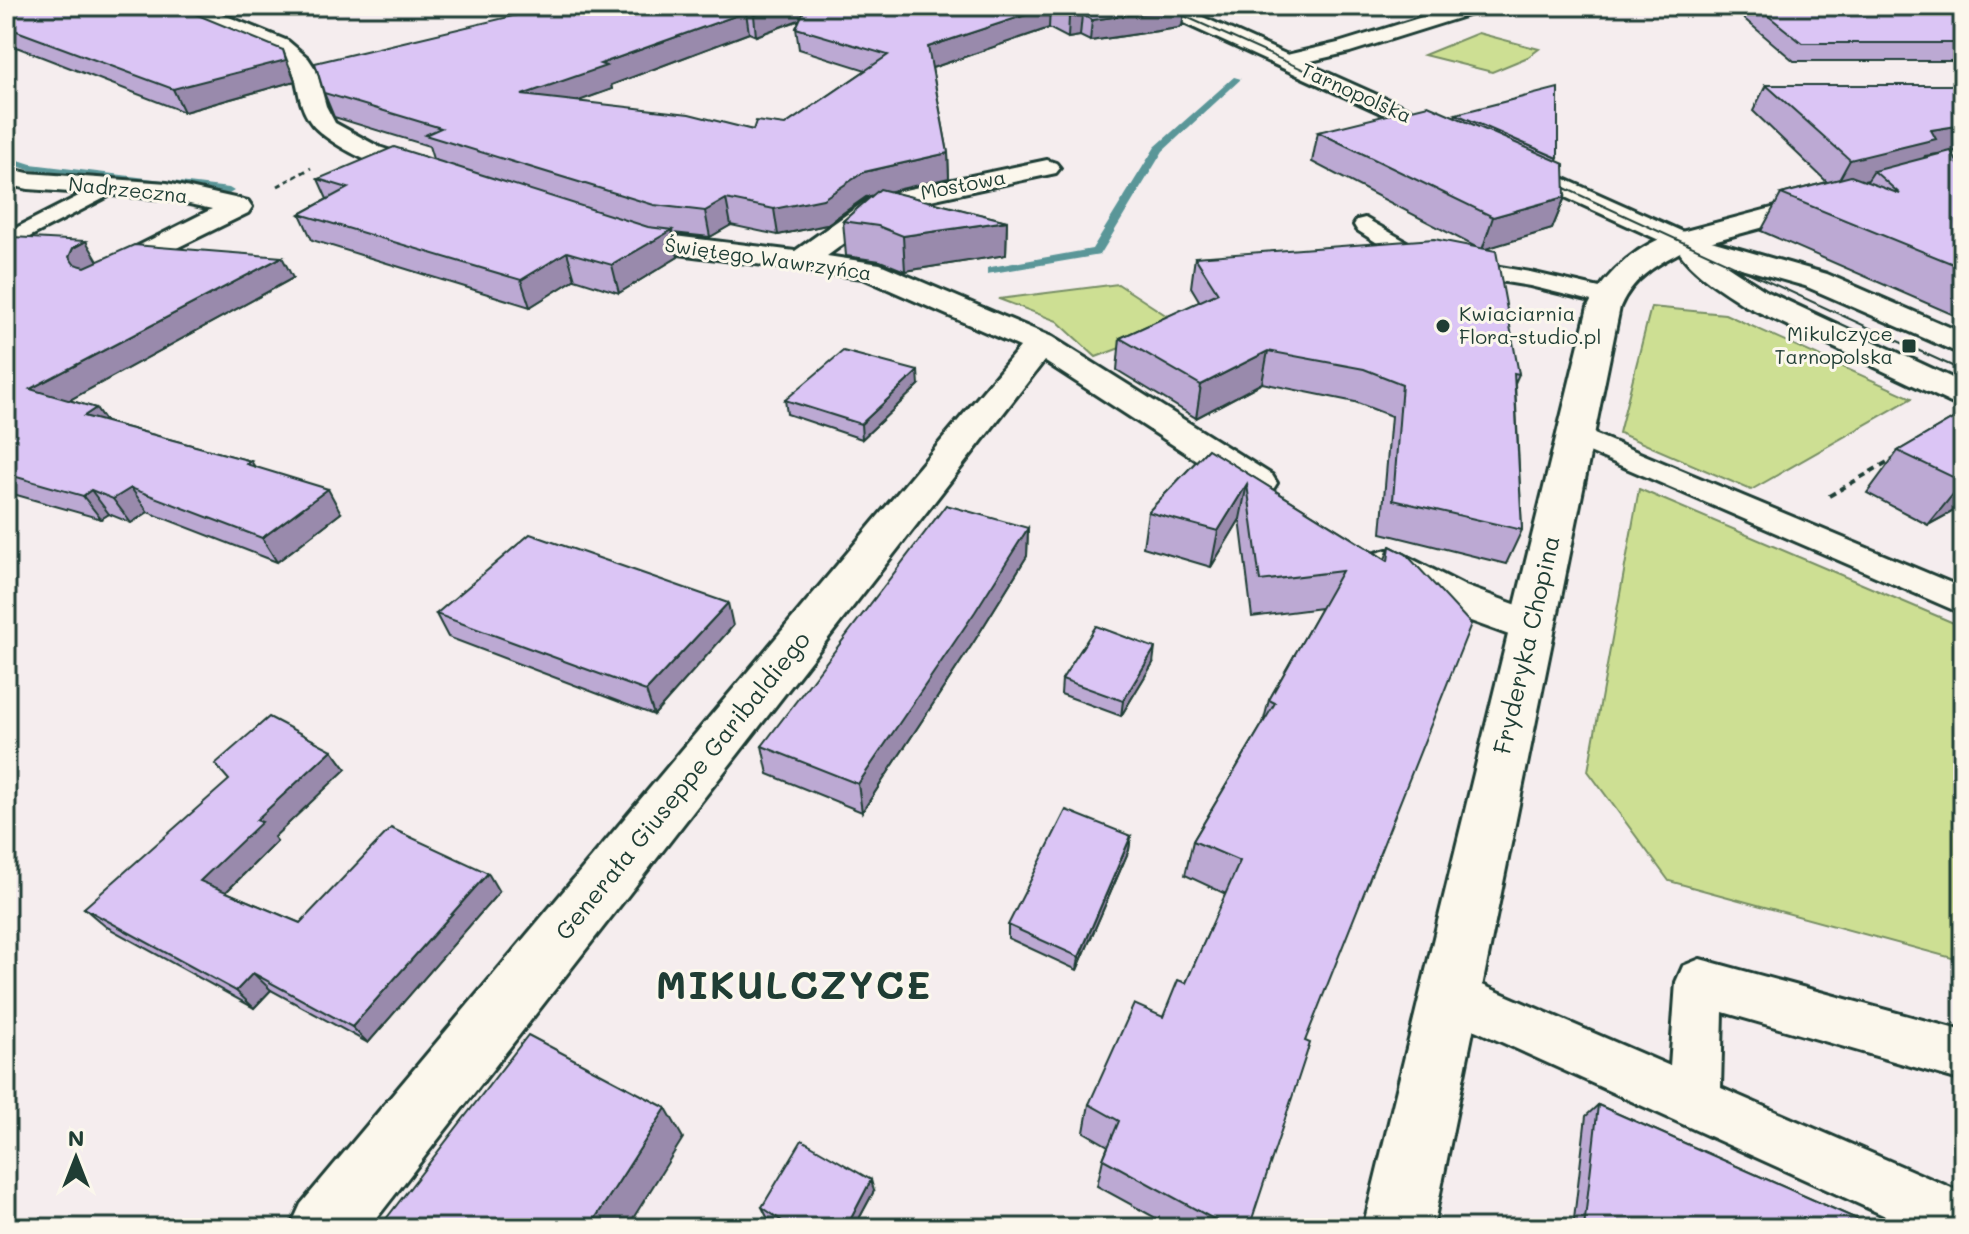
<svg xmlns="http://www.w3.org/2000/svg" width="1969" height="1234" viewBox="0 0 1969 1234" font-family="Mali,sans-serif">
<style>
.green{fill:#cddf93;stroke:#768e64;stroke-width:2}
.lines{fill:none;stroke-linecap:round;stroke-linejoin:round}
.stream{fill:#5a9698;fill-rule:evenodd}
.service-casing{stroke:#1f3d34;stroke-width:6}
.minor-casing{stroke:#1f3d34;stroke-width:6}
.tertiary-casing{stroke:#1f3d34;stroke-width:6}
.secondary-casing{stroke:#1f3d34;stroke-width:6}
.path-far1{stroke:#1f3d34;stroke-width:3;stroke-dasharray:5 4;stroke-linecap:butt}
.path{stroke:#1f3d34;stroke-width:4;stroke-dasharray:7 5;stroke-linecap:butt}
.service{fill:#fbf7ec;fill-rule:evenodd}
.minor{fill:#fbf7ec;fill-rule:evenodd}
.tertiary{fill:#fbf7ec;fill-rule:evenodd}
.secondary{fill:#fbf7ec;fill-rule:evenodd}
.tram{stroke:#1f3d34;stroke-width:2}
.wall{fill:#bca9d3;stroke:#1f3d34;stroke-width:2;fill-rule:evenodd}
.shaded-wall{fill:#998aac;stroke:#1f3d34;stroke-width:2}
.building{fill:#dbc5f5;stroke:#1f3d34;stroke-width:2}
.poi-dot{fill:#1f3d34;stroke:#fbf7ec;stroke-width:3}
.labels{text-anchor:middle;stroke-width:6;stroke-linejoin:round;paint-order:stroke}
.far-street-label{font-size:20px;fill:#1f3d34;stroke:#fbf7ec}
.far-poi-label{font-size:20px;fill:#1f3d34;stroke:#fbf7ec;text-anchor:start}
.street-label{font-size:24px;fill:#1f3d34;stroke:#fbf7ec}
.near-district-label{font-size:38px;font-weight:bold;letter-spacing:2px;fill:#1f3d34;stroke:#fbf7ec}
</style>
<rect width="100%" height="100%" fill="#f5edee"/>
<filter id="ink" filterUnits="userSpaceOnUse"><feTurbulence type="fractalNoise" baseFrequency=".0125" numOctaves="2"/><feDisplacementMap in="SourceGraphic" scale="16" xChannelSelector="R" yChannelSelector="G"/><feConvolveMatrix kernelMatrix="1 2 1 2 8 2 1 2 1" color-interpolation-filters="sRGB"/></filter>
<g filter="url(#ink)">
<g class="green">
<polygon points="1478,33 1539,49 1528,57 1492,72 1424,55"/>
<polygon points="1118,284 1181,325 1096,357 1057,321 999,299"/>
<polygon points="1651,307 1725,314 1912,398 1751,490 1619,433"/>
<polygon points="1639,489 1963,627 1963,961 1669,881 1588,771"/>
</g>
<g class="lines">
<g class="stream">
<polygon points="6,33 19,46 6,65 6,54 11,46 6,40"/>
<polygon points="1234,77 1241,79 1163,151 1100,255 987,274 987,268 991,267 1092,249 1155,147"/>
<polygon points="6,156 31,164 229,188 234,191 229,194 29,170 6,162"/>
</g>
<g class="service-casing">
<g id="service">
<polygon points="112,179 123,185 120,190 6,249 6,233"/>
<polygon points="1365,218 1414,246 1452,259 1530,272 1617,292 1621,297 1617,302 1608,305 1530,286 1438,271 1398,256 1357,230 1354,225 1357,220"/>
<polygon points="1575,426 1963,588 1963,614 1564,441 1560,435 1564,429"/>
<polygon points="1700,959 1963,1031 1963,1081 1723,1012 1721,1088 1963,1193 1963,1228 1912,1228 1433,1011 1426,994 1433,977 1450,971 1670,1066 1676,982 1683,966"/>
</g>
</g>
<g class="minor-casing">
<g id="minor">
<path d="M177 6H202L288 41 308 58 316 70 326 106 335 123 379 147 443 168 447 173 443 178C414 186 325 147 309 120 291 91 306 75 274 49L179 10Z"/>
<polygon points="1458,6 1486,6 1484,10 1350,52 1285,67 1274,61 1278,57 1338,43"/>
<polygon points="1047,160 1056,163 1060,168 1056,173 898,207 887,212 827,256 880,264 1052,337 1272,475 1277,483 1272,491 1258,495 1244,491 1044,361 369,1228 290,1228 301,1204 1020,347 863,278 655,251 608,237 604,231 608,225 618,223 658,234 795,251 867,200 881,195"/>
<polygon points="6,168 28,173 167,183 248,201 252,207 248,213 105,283 94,280 90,274 94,268 212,209 167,199 28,189 6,184"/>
<polygon points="1825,194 1834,196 1838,202 1834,208 1680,250 1670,247 1666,241 1670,235"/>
<polygon points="1387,550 1402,554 1465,586 1547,616 1553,627 1547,638 1531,643 1435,608 1372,574 1366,564 1372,554"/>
</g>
</g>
<g class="tertiary-casing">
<path id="tertiary" d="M1680 232 1690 235 1694 241 1690 247C1661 262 1633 276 1620 307L1433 1228H1363L1588 307C1606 271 1641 242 1680 232Z"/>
</g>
<g class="secondary-casing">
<path id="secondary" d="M1153 6H1178L1690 235 1827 274 1963 333V355L1805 286 1723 263 1766 291 1963 383V406L1951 403 1744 305C1722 290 1695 275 1680 253L1681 250 1155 10Z"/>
</g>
<polyline class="path-far1" points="278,186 311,168"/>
<polyline class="path" points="1829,496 1896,457"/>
<use href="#service" class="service"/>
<use href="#minor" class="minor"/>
<use href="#tertiary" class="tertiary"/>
<use href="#secondary" class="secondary"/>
<g class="tram">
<polyline points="1162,6 1418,121"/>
<polyline points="1545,179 1963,371"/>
</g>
</g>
<g class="wall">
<polygon points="6,6 292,71 295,81 184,112 6,43"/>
<path d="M555 6H1185L1182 26 1178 28 1090 41 1080 36 1068 38 1049 28 932 68 948 153 949 178 890 192 1007 221 1006 255 905 271 880 261 846 256 843 221 872 196 866 197 826 225 778 235 731 225 710 237 672 233 678 257 619 293 575 279 530 307 312 240 300 214 327 199 318 179 433 159 429 146 334 117 324 93ZM800 20 796 28 799 49 866 70 785 125 753 130 577 101 612 89 611 85 749 33 756 36Z"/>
<polygon points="1185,6 1220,6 1204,14"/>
<polygon points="1729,6 1963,6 1963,61 1794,61"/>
<polygon points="1766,85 1951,152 1963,173 1963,319 1761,231 1781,194 1827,182 1753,111"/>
<polygon points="1456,114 1558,158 1557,160 1565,197 1552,229 1484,249 1519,374 1515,383 1522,530 1506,564 1381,533 1391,416 1355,402 1262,383 1196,418 1117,370 1120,338 1200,302 1191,287 1195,257 1478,248 1312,162 1318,132 1455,117"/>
<polygon points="6,240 98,261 293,278 69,400 96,408 106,422 251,461 255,467 341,513 277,562 148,512 131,523 109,514 101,519 6,492"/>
<polygon points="919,385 862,439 787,414 785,400"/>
<polygon points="1963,413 1963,506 1928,525 1867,493 1898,451"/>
<polygon points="1208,449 1385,559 1390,546 1406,554 1305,1041 1249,1228 1174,1228 1097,1186 1103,1159 1108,1146 1084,1132 1089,1104 1163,1017 1186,983 1226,894 1185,875 1193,841 1263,723 1269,700 1321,608 1252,617 1240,519 1211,567 1143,547 1148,512"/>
<polygon points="1028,528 1027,556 975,640 862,812 768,774 762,746"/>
<polygon points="436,614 733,626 654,715 448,637"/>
<polygon points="1153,663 1121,716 1061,694 1062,679"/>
<polygon points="332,750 346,769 274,837 277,841 226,892 300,923 499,892 368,1043 271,990 254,1008 105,926 84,908"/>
<polygon points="1131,836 1129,850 1077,970 1008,938 1008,925"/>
<polygon points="1598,1105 1877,1228 1573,1228 1586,1116"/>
<polygon points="874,1191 854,1228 782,1228 767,1217 762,1207"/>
</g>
<g class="shaded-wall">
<polygon points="778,6 812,6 812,15 756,36 754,15"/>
<polygon points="1185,6 1182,26 1178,28 1090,41 1092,20"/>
<polygon points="1205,6 1220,6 1204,14"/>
<polygon points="1050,7 1049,28 929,69 928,47"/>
<polygon points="746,12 749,33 611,85 612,89 529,119 522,95 600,64"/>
<polygon points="1082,15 1080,36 1068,38 1069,17"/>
<polygon points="283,50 295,81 184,112 173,89"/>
<polygon points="1963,125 1963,150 1925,156 1919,167 1874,171 1868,180 1834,189 1850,160 1931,130"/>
<polygon points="948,153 949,178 866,197 826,225 778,235 774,209 864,172"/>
<polygon points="1565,197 1552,229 1482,250 1493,217"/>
<polygon points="726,199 731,225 710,237 705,211"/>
<polygon points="1007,221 1006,255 905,271 903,236"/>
<polygon points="672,230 678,257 619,293 612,265"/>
<polygon points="86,241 99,263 82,279 69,257 73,248"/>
<polygon points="567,252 575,279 530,307 521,280"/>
<polygon points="282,257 293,278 48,412 30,389"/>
<polygon points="1268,351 1262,383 1196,418 1201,385"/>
<polygon points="918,371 919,385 862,439 861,424"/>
<polygon points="96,408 112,431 84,416"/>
<polygon points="1963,482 1963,506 1928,525"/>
<polygon points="1247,484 1240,519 1211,567 1218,531"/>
<polygon points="131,488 148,512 131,523 113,499"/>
<polygon points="328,489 341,513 277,562 262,538"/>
<polygon points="91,490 109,514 101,519 83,496"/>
<polygon points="1028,528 1027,556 975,640 862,812 858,784"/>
<polygon points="728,603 733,626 654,715 646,691"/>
<polygon points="1155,648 1153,663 1121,716 1123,701"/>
<polygon points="332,750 346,769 274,837 277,841 218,900 200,881 256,820"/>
<polygon points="1131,836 1129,850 1077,970 1079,957"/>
<polygon points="488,873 499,892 368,1043 352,1027"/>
<polygon points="253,973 271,990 254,1008 236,991"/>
<polygon points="666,1108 683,1138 627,1228 589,1228"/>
<polygon points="871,1180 874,1191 854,1228 846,1228"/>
</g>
<g class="building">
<polygon points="6,6 176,6 283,50 286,60 173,89 6,27"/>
<polygon points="555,6 778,6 754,15 746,12 600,64 606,66 522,95 689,114 753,130 756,121 785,125 888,55 796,28 806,6 1183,6 1180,8 1092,20 1082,15 1069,17 1050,7 928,47 948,153 864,172 823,199 774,209 726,199 705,211 654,205 425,135 441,128 324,93 315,63"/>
<polygon points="1756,6 1963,6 1963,43 1802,43"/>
<polygon points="1766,85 1963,85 1963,125 1931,130 1936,139 1850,160"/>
<polygon points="1558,88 1558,158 1456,114"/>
<polygon points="1428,105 1564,164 1565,197 1493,217 1318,132"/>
<polygon points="394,147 648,227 672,230 612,265 567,252 521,280 300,214 348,188 318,179"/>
<polygon points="1951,151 1963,173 1963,268 1781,194 1851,176 1900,194 1874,171"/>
<polygon points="880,189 1007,221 903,236 878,226 843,221"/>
<polygon points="12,237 86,241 73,248 69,257 74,264 85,267 134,245 282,257 30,389 96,408 84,416 251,461 246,464 328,489 262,538 131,488 113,499 91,490 83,496 6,474 6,240"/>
<polygon points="1434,239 1496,251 1519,374 1514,373 1522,530 1393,500 1402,384 1364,369 1268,351 1201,385 1120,338 1218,293 1195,257"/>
<polygon points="843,351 918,371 861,424 785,400"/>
<polygon points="1963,413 1963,482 1898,451"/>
<polygon points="1208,449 1388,561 1390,546 1406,554 1471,624 1305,1041 1310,1043 1249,1228 1230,1228 1103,1159 1119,1121 1089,1104 1134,1004 1163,1017 1178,980 1186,983 1240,861 1193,841 1275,703 1269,700 1342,571 1260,581 1247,484 1218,531 1148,512"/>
<polygon points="946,505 1028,528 975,612 858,784 762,746"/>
<polygon points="530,534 728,603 646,691 436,614"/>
<polygon points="1096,626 1155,648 1123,701 1062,679"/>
<polygon points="269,717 332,750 256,820 262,822 200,881 300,923 391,828 488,873 352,1027 253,973 236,991 84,908 229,780 215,764"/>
<polygon points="1066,810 1131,836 1079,957 1008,925"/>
<polygon points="528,1035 666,1108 589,1228 379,1228"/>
<polygon points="1598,1105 1877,1228 1584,1228"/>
<polygon points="802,1140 871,1180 846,1228 792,1228 762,1207"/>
</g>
</g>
<g class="poi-dot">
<circle cx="1443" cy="326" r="8"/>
<rect x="1901" y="338" width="16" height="16" rx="4"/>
</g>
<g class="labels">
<g class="far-street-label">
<text transform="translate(1356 93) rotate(24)" y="7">Tarnopolska</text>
<text transform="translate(963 185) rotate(-11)" y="7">Mostowa</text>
<text transform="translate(128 190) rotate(6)" y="7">Nadrzeczna</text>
<text transform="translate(768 259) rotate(8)" y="7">Świętego Wawrzyńca</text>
</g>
<g class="far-poi-label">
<text x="1459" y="321">Kwiaciarnia<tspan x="1459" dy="23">Flora-studio.pl</tspan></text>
<text x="1893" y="341" text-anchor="end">Mikulczyce<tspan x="1893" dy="23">Tarnopolska</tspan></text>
</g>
<g class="street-label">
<text transform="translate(1527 645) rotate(-77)" y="8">Fryderyka Chopina</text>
<text transform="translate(683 786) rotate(-51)" y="8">Generała Giuseppe Garibaldiego</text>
</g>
<g class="near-district-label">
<text x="794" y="999">MIKULCZYCE</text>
</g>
</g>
<rect width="1969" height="1234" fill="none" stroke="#fbf7ec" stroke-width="32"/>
<rect x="16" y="16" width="1937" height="1202" fill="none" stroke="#1f3d34" stroke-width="3" filter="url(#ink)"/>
<g transform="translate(76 1158)" stroke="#fbf7ec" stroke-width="6" paint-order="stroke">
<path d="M0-6L14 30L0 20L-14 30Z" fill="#1f3d34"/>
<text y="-12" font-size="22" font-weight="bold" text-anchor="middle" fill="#1f3d34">N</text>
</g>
</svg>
